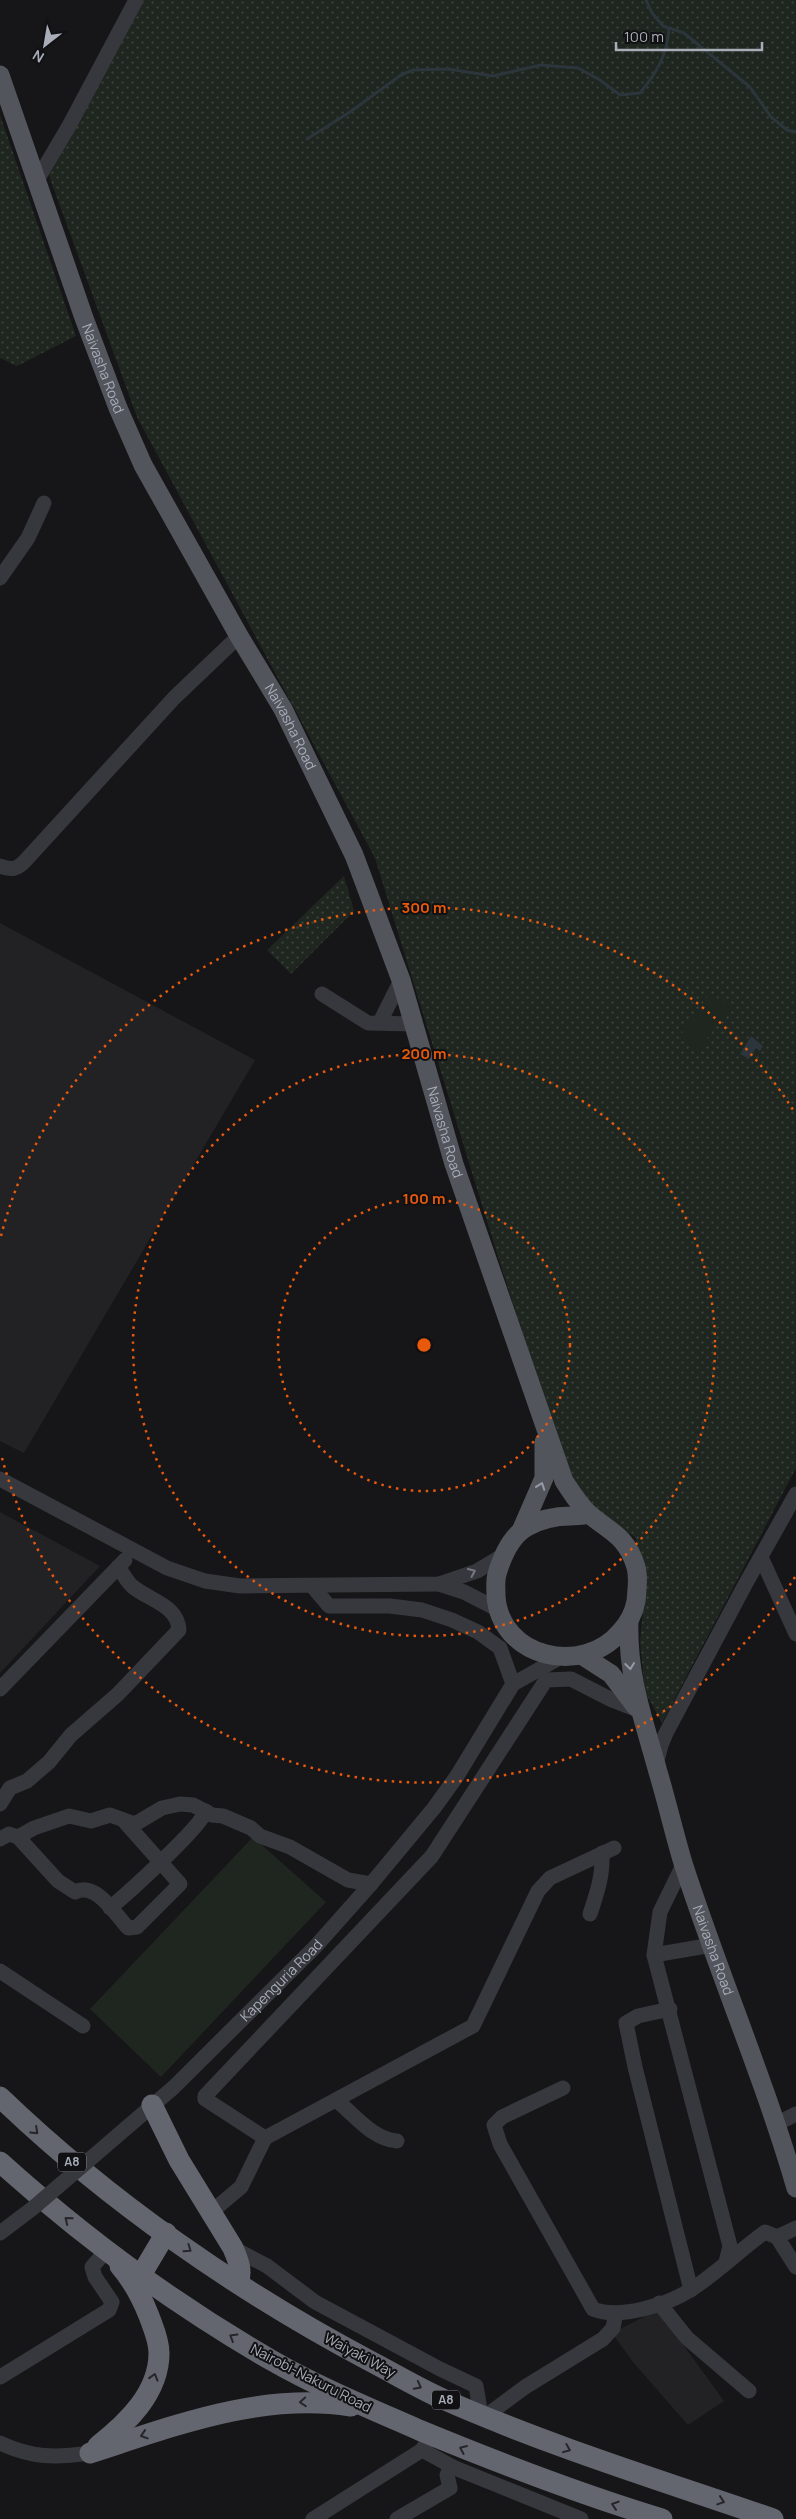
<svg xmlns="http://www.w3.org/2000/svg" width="796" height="2519" viewBox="0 0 796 2519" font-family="Manrope,sans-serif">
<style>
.built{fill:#222225}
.grass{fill:url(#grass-dots)}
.garden{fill:#1e261f}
.water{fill:#2c353c}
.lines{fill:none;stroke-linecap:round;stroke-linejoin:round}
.stream{stroke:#2c353c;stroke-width:3}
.minor{stroke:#37383d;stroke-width:15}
.major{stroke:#53555c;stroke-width:19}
.highway{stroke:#63666e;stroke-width:21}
.minor-bridge{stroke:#37383d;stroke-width:15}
.oneway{stroke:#979ba6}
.oneway2{stroke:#757881}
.oneway3{stroke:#26262a}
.ring{fill:none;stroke:#e8590c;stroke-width:2.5;stroke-dasharray:2.5 5}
.labels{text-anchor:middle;stroke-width:4;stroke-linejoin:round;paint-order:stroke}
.shield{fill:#111113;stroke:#7b7e86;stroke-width:1}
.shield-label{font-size:12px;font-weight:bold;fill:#a8adb8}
.street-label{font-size:14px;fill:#a8adb8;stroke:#111113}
.centre{fill:#e8590c;stroke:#111113;stroke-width:2.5}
.ring-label{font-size:15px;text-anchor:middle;font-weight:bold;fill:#e8590c;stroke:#111113;stroke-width:4;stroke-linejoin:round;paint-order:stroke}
</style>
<defs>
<pattern id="grass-dots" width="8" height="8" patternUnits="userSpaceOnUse" patternTransform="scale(1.25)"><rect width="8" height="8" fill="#1e261f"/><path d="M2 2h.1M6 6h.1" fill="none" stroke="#3c433d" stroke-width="1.8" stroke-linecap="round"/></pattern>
</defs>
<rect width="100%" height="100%" fill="#161618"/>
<g class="built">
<polygon points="0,923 255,1060 24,1453 0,1441"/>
<polygon points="0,1512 100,1566 0,1673"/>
<polygon points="658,2310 724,2401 688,2425 633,2362 612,2333"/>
</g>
<g class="grass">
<polygon points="140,0 796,0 796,1468 662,1723 645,1692 640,1642 646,1574 635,1537 601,1515 585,1501 568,1474 499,1260 375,858 137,417 48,173"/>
<polygon points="0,115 76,336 17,366 0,358"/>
<polygon points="344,876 354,911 291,974 267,950"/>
</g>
<g class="garden">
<polygon points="710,993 730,1007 699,1050 680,1036"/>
<polygon points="253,1837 326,1902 161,2077 90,2009"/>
</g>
<polygon class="water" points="751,1036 763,1046 760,1051 756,1048 749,1059 740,1054"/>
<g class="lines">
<g class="stream">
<polyline points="646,0 652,13 663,26 684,33 750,87 771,117 787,130 796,132"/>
<path d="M307 139 350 112 401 75 413 70 448 69 493 76 541 65 578 68 600 80 620 95 640 93C656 74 668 54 669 28"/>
</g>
<g class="minor">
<polyline points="37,180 69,126 136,0"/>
<polyline points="0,578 28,538 44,503"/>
<path d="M0 866C10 870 16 870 24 862L174 698 239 636"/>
<polyline points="322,994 368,1023 414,1024"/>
<polyline points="380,1022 401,980"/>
<polyline points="0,1479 167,1568 205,1581 240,1586 439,1584 477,1571 502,1556"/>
<polyline points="761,1557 796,1634"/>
<polyline points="439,1584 464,1592 497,1609"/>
<polyline points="313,1587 329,1606 390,1606 422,1610 452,1620 478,1632 500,1648 513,1684"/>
<polyline points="0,1689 125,1560"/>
<polyline points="656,1765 661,1745 666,1733 746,1583 796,1494"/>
<path d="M0 1804 10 1788 27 1781 49 1762 71 1735 118 1694 179 1630C178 1605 148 1600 132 1586 127 1582 123 1573 118 1567"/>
<path d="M18 1837 58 1881 75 1892C96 1881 115 1914 128 1928L137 1927 180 1884 125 1822"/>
<polyline points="0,1839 9,1834 18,1837 34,1828 69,1816 91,1821 110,1815 135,1824 162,1808 180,1804 193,1805 212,1815 223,1816 251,1828 260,1836 290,1847 348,1880 371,1884"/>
<polyline points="614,1848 550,1878 538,1891 473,2026 265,2138 205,2099 205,2096 432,1856 546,1680 571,1679 612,1700 638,1710"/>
<polyline points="684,1863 660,1912 654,1955 730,2246 726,2262"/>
<path d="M110 1908C128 1893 200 1828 206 1811"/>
<path d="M590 1914C597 1893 603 1876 602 1853"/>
<polyline points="654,1955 712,1945"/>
<polyline points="0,1971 83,2026"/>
<polyline points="670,2009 638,2016 626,2023 635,2067 691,2290"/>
<path d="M563 2088 502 2117 494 2125 500 2144 593 2309C620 2320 669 2304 692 2289 718 2272 740 2250 765 2232L777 2237 796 2228"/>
<path d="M336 2100C355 2115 372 2139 397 2141"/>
<polyline points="776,2124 796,2114"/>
<path id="s1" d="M96 2154 174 2087 315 1947 371 1884 434 1808 457 1776 513 1684 561 1657"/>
<polyline points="210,2213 241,2187 265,2138"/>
<polyline points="0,2233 33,2208"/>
<polyline points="777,2237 796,2267"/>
<polyline points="233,2248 267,2266 315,2302 440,2369 476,2386 481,2415"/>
<polyline points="659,2303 687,2338 749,2391"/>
<polyline points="0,2377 109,2310 112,2302 95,2277 92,2267 106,2251"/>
<polyline points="486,2416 525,2387 603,2339 613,2328 616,2313"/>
<path d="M0 2443C33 2458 54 2458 90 2453"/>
<polyline points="422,2450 455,2468 581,2519"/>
<polyline points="313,2519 422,2450 427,2442"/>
<polyline points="397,2519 450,2488 447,2475 451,2466"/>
</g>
<g class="major">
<path id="s2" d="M0 75 84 318 118 408 143 465 239 636 283 709 354 855 401 980 454 1164 564 1481C572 1493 579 1505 589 1514 610 1532 627 1536 636 1567 639 1578 637 1589 636 1601 634 1613 629 1622 621 1631 583 1677 500 1658 496 1596 496 1588 495 1581 497 1574 502 1557 511 1536 527 1527 541 1519 555 1516 571 1516 577 1515 583 1516 589 1514"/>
<polyline points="521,1531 544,1478 544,1442"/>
<path id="s3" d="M629 1621C627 1677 644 1720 658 1772 667 1802 674 1833 683 1863 718 1972 764 2078 796 2188"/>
<polyline points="583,1656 611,1674 636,1707"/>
</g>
<g class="highway">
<path d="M0 2097C108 2201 238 2291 370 2361 395 2374 420 2389 445 2400 552 2447 663 2481 773 2519"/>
<path d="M152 2105 179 2160 233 2248C238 2260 243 2271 238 2283"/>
<path d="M0 2162C83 2237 174 2304 271 2360 318 2387 369 2408 419 2430 499 2463 579 2494 662 2519"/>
<polyline points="141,2275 166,2233"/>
<path d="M98 2446C127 2423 159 2393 159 2353 159 2340 153 2327 149 2316 142 2298 132 2280 120 2266"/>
<path d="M90 2453C174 2426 261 2392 351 2406"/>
</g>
<polyline class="minor-bridge" points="33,2208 96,2154"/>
</g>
<defs><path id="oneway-chevron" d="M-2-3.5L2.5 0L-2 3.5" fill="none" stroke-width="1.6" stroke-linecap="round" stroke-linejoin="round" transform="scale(1.25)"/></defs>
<g class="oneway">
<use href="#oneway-chevron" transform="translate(541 1486) rotate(-70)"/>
<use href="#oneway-chevron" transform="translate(630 1666) rotate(83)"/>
</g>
<use class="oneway2" href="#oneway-chevron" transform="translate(472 1572) rotate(-24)"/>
<g class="oneway3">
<use href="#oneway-chevron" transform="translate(35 2131) rotate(43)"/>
<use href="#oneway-chevron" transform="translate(68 2220) rotate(-141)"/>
<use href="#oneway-chevron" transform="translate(188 2249) rotate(35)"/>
<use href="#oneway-chevron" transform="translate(233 2337) rotate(-149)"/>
<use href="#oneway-chevron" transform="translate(154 2377) rotate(-73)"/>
<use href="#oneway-chevron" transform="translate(418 2386) rotate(28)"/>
<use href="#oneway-chevron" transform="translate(303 2402) rotate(176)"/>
<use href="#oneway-chevron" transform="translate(144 2435) rotate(162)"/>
<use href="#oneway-chevron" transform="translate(463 2449) rotate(-157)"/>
<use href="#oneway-chevron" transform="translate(567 2449) rotate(22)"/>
<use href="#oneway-chevron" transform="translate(721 2501) rotate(18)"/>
<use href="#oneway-chevron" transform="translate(615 2505) rotate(-162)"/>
</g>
<g class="ring">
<circle cx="424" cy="1345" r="146"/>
<circle cx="424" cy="1345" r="291"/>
<path d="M795 1577A437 437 0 0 1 1 1454M1 1236A437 437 0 0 1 795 1113"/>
</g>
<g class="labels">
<g class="shield">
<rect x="58" y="2152.5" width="28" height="19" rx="4"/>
<rect x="432" y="2390.5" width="28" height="19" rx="4"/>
</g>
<g class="shield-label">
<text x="72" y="2166">A8</text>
<text x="446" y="2404">A8</text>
</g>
<g class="street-label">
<text dy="5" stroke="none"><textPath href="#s2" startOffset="311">Naivasha Road</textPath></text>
<text dy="5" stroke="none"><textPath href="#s2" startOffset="716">Naivasha Road</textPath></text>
<text dy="5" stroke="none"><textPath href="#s2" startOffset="1151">Naivasha Road</textPath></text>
<text dy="5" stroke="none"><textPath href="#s3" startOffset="341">Naivasha Road</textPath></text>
<text dy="5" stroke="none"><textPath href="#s1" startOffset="254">Kapenguria Road</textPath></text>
<text transform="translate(360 2355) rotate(28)" y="5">Waiyaki Way</text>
<text transform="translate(311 2378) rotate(27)" y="5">Nairobi-Nakuru Road</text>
</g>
</g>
<circle cx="424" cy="1345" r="8" class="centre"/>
<g class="ring-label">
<text x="424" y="913">300 m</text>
<text x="424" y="1059">200 m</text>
<text x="424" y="1204">100 m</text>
</g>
<g transform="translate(45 45) rotate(211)" stroke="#111113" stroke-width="4" paint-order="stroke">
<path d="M0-4L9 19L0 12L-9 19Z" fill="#a8adb8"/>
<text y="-8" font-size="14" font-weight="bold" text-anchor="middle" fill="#a8adb8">N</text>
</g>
<path d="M616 42v8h146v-8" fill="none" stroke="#a8adb8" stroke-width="2.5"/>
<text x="624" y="42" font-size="15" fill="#a8adb8" stroke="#111113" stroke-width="4" paint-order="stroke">100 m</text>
</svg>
